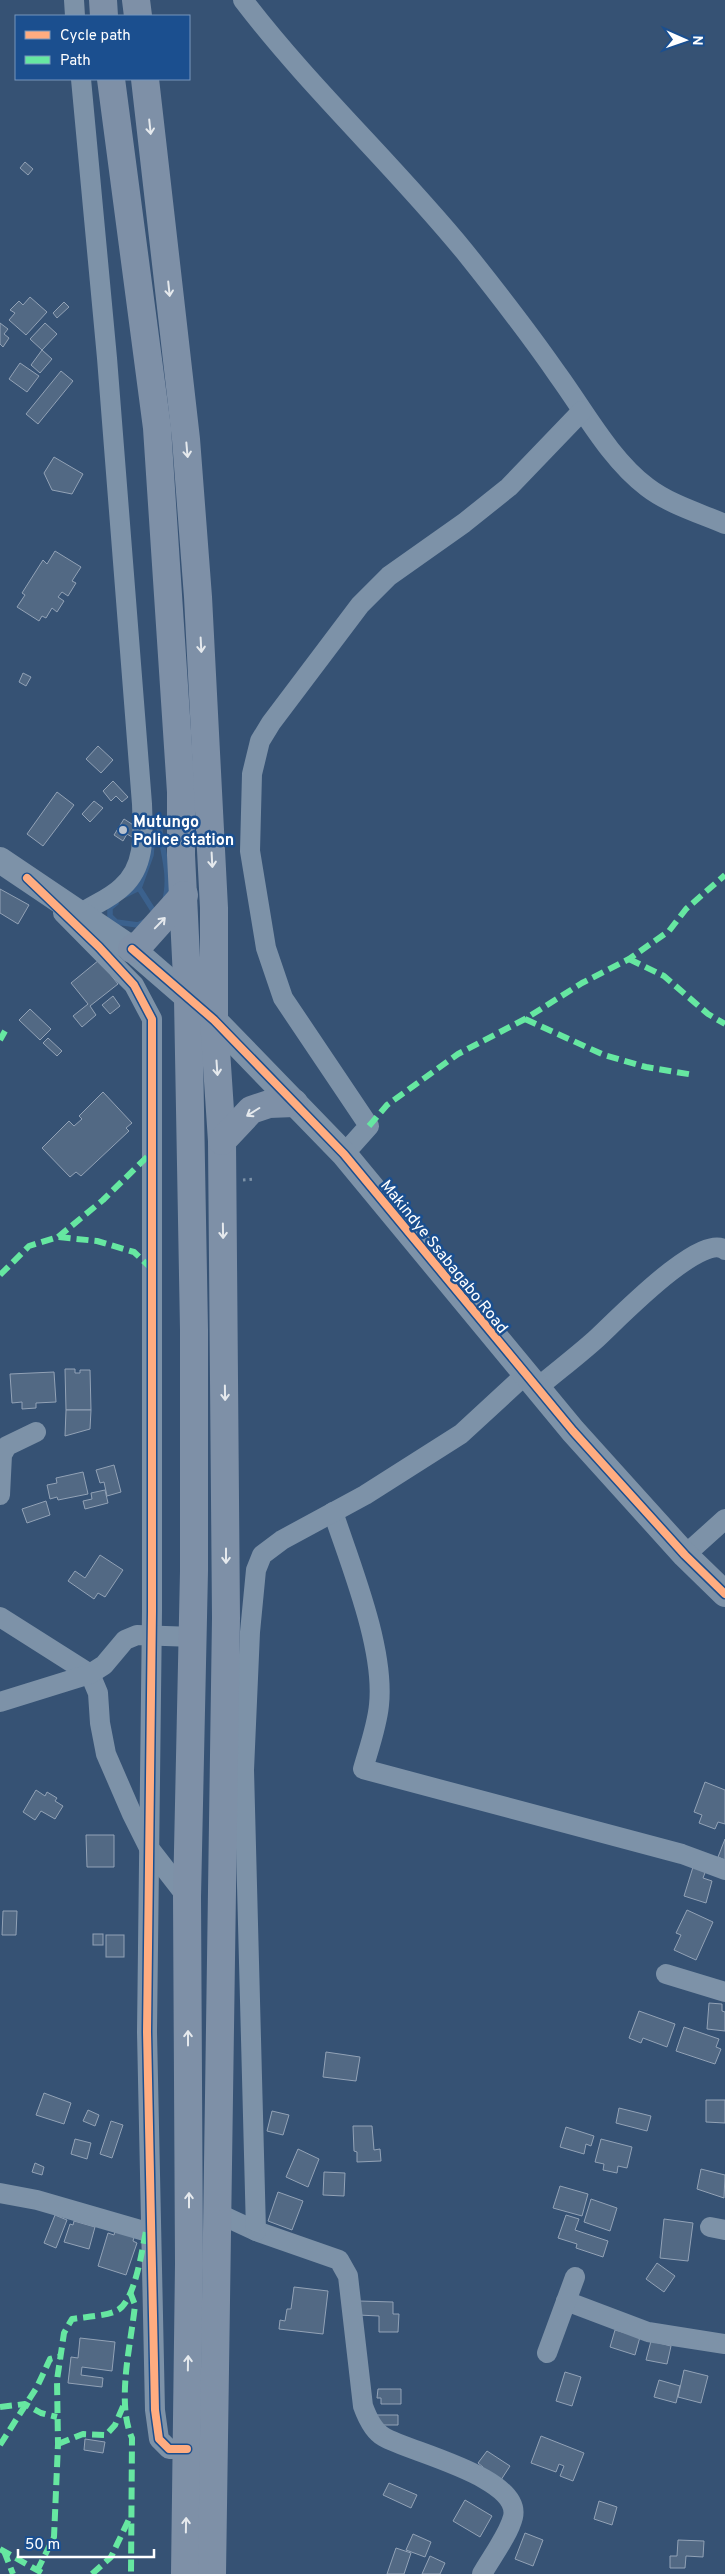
<svg xmlns="http://www.w3.org/2000/svg" width="725" height="2574" viewBox="0 0 725 2574" font-family="Overpass,sans-serif">
<style>
.lines{fill:none;stroke-linecap:round;stroke-linejoin:round}
.stream{stroke:#3b618d;stroke-width:5.5}
.building{fill:#526984;stroke:#92a2b6}
.path{stroke:#7d92a8;stroke-width:3;stroke-dasharray:2.5 4;stroke-linecap:butt}
.minor{stroke:#7d92a8;stroke-width:20}
.tertiary{stroke:#7d92a8;stroke-width:26}
.trunk{stroke:#7e90a7;stroke-width:28}
.quiet{stroke:#66e7a1;stroke-width:6;stroke-dasharray:12 6;stroke-linecap:butt}
.cycleway-casing{stroke:#1b4f8f;stroke-width:11}
.cycleway{stroke:#ffac80;stroke-width:8}
.oneway{stroke:#e5e9ed}
.poi-dot{fill:#b9c2ce;stroke:#1b4f8f;stroke-width:2}
.labels{text-anchor:middle;stroke-width:5;stroke-linejoin:round;paint-order:stroke}
.poi-label{font-size:16px;font-weight:bold;fill:#fff;stroke:#1b4f8f;text-anchor:start}
.street-label{font-size:16px;fill:#fff;stroke:#1b4f8f}
</style>
<rect width="100%" height="100%" fill="#365274"/>
<g class="lines">
<g class="stream">
<path d="M159 822C161 849 172 873 165 900"/>
<polyline points="139,888 156,915"/>
<polyline points="125,895 139,888 151,855 152,843"/>
<polyline points="116,903 110,908 110,916 116,922 138,925 146,921"/>
</g>
</g>
<g class="building">
<polygon points="25,162 33,169 28,175 20,168"/>
<polygon points="30,297 47,312 26,335 9,320 15,313 10,310 19,301 23,305"/>
<polygon points="64,302 69,307 57,318 53,313"/>
<polygon points="0,323 8,329 4,334 9,338 3,347 0,344"/>
<polygon points="45,323 57,334 42,350 30,339"/>
<polygon points="42,350 52,359 40,373 31,365"/>
<polygon points="20,363 39,376 27,392 9,379"/>
<polygon points="61,371 73,381 38,424 26,414"/>
<polygon points="54,457 83,474 72,494 52,490 44,473"/>
<polygon points="55,551 81,567 72,581 76,583 68,596 62,592 58,597 64,601 57,612 52,608 46,618 42,616 39,621 17,607 25,595 22,593 43,560 47,564"/>
<polygon points="23,673 31,677 26,686 19,682"/>
<polygon points="98,746 113,760 101,773 86,759"/>
<polygon points="113,781 128,797 122,802 116,796 111,801 103,791"/>
<polygon points="57,792 74,805 43,846 27,834"/>
<polygon points="94,801 103,808 90,822 82,814"/>
<polygon points="124,819 138,828 132,837 127,834 123,841 114,835"/>
<polygon points="0,889 29,905 18,924 0,913"/>
<polygon points="99,960 118,984 90,1006 96,1015 82,1027 73,1016 88,1004 71,983"/>
<polygon points="113,996 120,1006 110,1014 102,1005"/>
<polygon points="30,1009 51,1029 40,1040 19,1020"/>
<polygon points="48,1038 62,1051 57,1056 43,1043"/>
<polygon points="103,1092 132,1123 126,1128 129,1131 81,1176 76,1172 70,1177 42,1148 69,1121 74,1126 82,1119 79,1116"/>
<polygon points="65,1369 75,1369 75,1373 80,1373 80,1370 90,1370 91,1410 66,1410"/>
<polygon points="54,1372 56,1402 36,1403 36,1408 22,1409 22,1402 12,1403 10,1374"/>
<polygon points="66,1410 91,1410 90,1429 65,1436"/>
<polygon points="114,1465 121,1492 107,1496 104,1482 100,1483 96,1470"/>
<polygon points="83,1472 88,1494 58,1500 57,1497 50,1499 47,1485 57,1483 56,1478"/>
<polygon points="105,1490 108,1503 85,1509 83,1501 92,1499 91,1493"/>
<polygon points="46,1501 50,1515 27,1523 22,1509"/>
<polygon points="100,1555 123,1570 105,1597 98,1593 94,1599 68,1581 75,1571 85,1578"/>
<polygon points="705,1782 725,1790 725,1824 718,1822 715,1829 699,1823 702,1815 694,1812"/>
<polygon points="36,1790 45,1796 47,1792 57,1798 55,1801 63,1806 55,1819 41,1811 35,1820 23,1812"/>
<polygon points="86,1835 114,1835 114,1867 87,1867"/>
<polygon points="725,1839 725,1860 718,1857"/>
<polygon points="693,1867 706,1870 703,1878 712,1881 706,1903 684,1896"/>
<polygon points="687,1910 713,1922 696,1960 674,1950 681,1935 676,1933"/>
<polygon points="3,1911 17,1911 16,1935 2,1935"/>
<rect x="93" y="1934" width="10" height="11"/>
<rect x="106" y="1935" width="18" height="22"/>
<polygon points="709,2003 722,2004 722,2011 725,2012 725,2031 707,2029"/>
<polygon points="639,2011 675,2024 667,2047 643,2038 641,2043 629,2038"/>
<polygon points="684,2027 719,2039 716,2047 721,2049 715,2064 676,2051"/>
<polygon points="326,2052 360,2057 356,2081 323,2077"/>
<polygon points="44,2093 71,2103 64,2124 36,2115"/>
<polygon points="706,2100 725,2100 725,2123 706,2122"/>
<polygon points="619,2108 651,2116 647,2131 616,2123"/>
<polygon points="88,2110 99,2115 95,2126 83,2121"/>
<polygon points="272,2111 289,2115 283,2135 267,2131"/>
<polygon points="111,2121 123,2125 112,2158 100,2154"/>
<polygon points="353,2126 372,2126 374,2150 380,2149 381,2161 357,2162 357,2152 354,2151"/>
<polygon points="566,2127 594,2136 591,2146 586,2144 584,2154 560,2147"/>
<polygon points="75,2139 91,2143 87,2159 71,2154"/>
<polygon points="601,2139 632,2147 627,2168 618,2166 617,2173 603,2170 604,2164 595,2162"/>
<polygon points="298,2149 319,2159 308,2187 286,2177"/>
<polygon points="35,2163 44,2167 42,2175 32,2172"/>
<polygon points="701,2169 725,2175 724,2198 697,2189"/>
<polygon points="324,2172 345,2173 344,2196 323,2195"/>
<polygon points="560,2186 588,2194 582,2216 553,2208"/>
<polygon points="278,2192 303,2201 292,2230 268,2221"/>
<polygon points="591,2199 617,2208 610,2231 584,2222"/>
<polygon points="55,2215 67,2220 56,2248 44,2243"/>
<polygon points="566,2215 579,2219 575,2230 608,2241 603,2257 576,2248 577,2244 558,2238"/>
<polygon points="664,2219 693,2223 688,2261 660,2258"/>
<polygon points="74,2221 95,2227 89,2249 64,2242 70,2224 73,2225"/>
<polygon points="115,2231 134,2237 133,2241 137,2243 126,2275 98,2266 108,2233 114,2235"/>
<polygon points="657,2263 675,2276 664,2292 646,2279"/>
<polygon points="294,2287 328,2291 323,2334 279,2329 280,2320 285,2321 287,2309 291,2309"/>
<polygon points="359,2301 393,2302 393,2314 399,2314 398,2332 379,2332 379,2316 358,2315"/>
<polygon points="615,2330 640,2337 635,2355 610,2347"/>
<polygon points="80,2338 115,2342 112,2371 82,2367 81,2375 103,2378 102,2387 68,2383 71,2357 78,2358"/>
<polygon points="651,2341 671,2346 667,2364 646,2360"/>
<polygon points="684,2370 708,2376 701,2403 678,2397"/>
<polygon points="565,2372 581,2377 572,2406 556,2401"/>
<polygon points="659,2380 680,2386 676,2403 654,2397"/>
<polygon points="378,2389 401,2389 401,2404 381,2404 381,2398 377,2398"/>
<polygon points="375,2415 398,2415 398,2425 374,2425"/>
<polygon points="541,2436 584,2453 573,2481 560,2476 564,2466 559,2464 556,2472 531,2463"/>
<polygon points="85,2439 105,2442 103,2453 84,2450"/>
<polygon points="487,2451 510,2466 499,2483 481,2470 483,2467 478,2463"/>
<polygon points="389,2483 417,2495 411,2508 383,2495"/>
<polygon points="465,2500 492,2516 480,2537 453,2521"/>
<polygon points="599,2501 617,2507 612,2525 594,2519"/>
<polygon points="525,2533 543,2540 533,2566 515,2559"/>
<polygon points="413,2534 431,2542 425,2557 406,2550"/>
<polygon points="678,2540 704,2541 703,2557 686,2556 685,2568 670,2568 670,2556 677,2556"/>
<polygon points="396,2548 411,2553 404,2574 387,2574"/>
<polygon points="430,2556 445,2563 440,2574 422,2574"/>
</g>
<g class="lines">
<polyline class="path" points="243,1180 255,1179"/>
<g class="minor">
<polyline points="74,0 75,16"/>
<path d="M243 0C311 89 394 165 465 252 497 292 529 333 558 375 585 412 610 459 647 487 669 504 699 513 725 524"/>
<polyline points="63,913 134,985 152,1019 152,1611 147,2032 155,2410 159,2439 169,2449 187,2449"/>
<path d="M80 914C93 905 111 898 122 887 146 866 143 833 142 804L107 358 81 79"/>
<polyline points="344,1154 369,1126 283,998 266,948 250,851 252,774 260,741 271,723 360,605 389,576 464,523 509,487 582,411"/>
<path d="M536 1389C556 1372 576 1357 595 1340 614 1323 701 1231 725 1250"/>
<polyline points="0,1495 2,1455 7,1446 36,1432"/>
<path d="M333 1512C351 1566 385 1649 379 1705 377 1726 369 1748 363 1769L682 1854 725 1870"/>
<polyline points="685,1555 725,1519"/>
<polyline points="0,1617 90,1674 98,1693 100,1723 106,1754 132,1814 149,1848 187,1897"/>
<polyline points="0,1702 90,1674 104,1665 125,1640 137,1635 194,1637"/>
<polyline points="666,1974 725,1992"/>
<polyline points="0,2193 37,2200 151,2233"/>
<path d="M215 2212 256 2231 339 2260 348 2276 363 2406C367 2417 373 2431 384 2437 409 2452 522 2477 513 2517 509 2534 491 2558 482 2574"/>
<polyline points="710,2227 725,2230"/>
<polyline points="256,2231 244,1770 250,1632 256,1570 262,1555 282,1540 365,1495 461,1434 525,1375"/>
<polyline points="566,2301 648,2332 725,2344"/>
<polyline points="547,2353 575,2277"/>
</g>
<polyline class="tertiary" points="0,860 132,949 214,1020 344,1154 573,1431 685,1555 725,1594"/>
<g class="trunk">
<polyline points="103,0 104,16"/>
<polyline points="136,0 138,16"/>
<polyline points="111,79 157,428 181,792 181,855 188,999 194,1330 194,1571 187,1897 189,2264 185,2574"/>
<polyline points="145,79 186,439 198,597 214,908 214,1020 222,1141 226,1618 212,2574"/>
<polyline points="132,949 141,943 184,895"/>
<polyline points="222,1141 251,1110 269,1104 294,1103"/>
</g>
<g class="quiet">
<polyline points="629,959 664,976 708,1014 725,1024"/>
<polyline points="525,1019 604,1055 646,1067 694,1075"/>
<polyline points="0,1040 5,1031"/>
<polyline points="369,1126 387,1105 458,1054 525,1019 582,983 629,959 669,931 686,909 725,875"/>
<polyline points="58,1237 103,1200 153,1151"/>
<polyline points="0,1275 29,1246 58,1237 97,1241 134,1252 153,1270"/>
<path d="M130 2292 135 2305C131 2344 116 2402 132 2438L131 2574"/>
<polyline points="0,2407 25,2404 41,2413 57,2417"/>
<polyline points="58,2444 83,2434 106,2435 115,2425 124,2404"/>
<polyline points="0,2445 37,2387 50,2359 61,2356"/>
<polyline points="0,2549 44,2574"/>
<polyline points="4,2551 13,2574"/>
<path d="M37 2571 54 2537 58 2444 57 2380 64 2333 72 2319C83 2317 109 2316 118 2310 135 2300 142 2250 146 2231"/>
<polyline points="92,2574 111,2557 131,2515"/>
</g>
<g class="cycleway-casing">
<g id="cycleway">
<polyline points="27,878 99,947 134,985 152,1019 152,1611 147,2032 155,2410 159,2439 169,2449 187,2449"/>
<polyline points="132,949 214,1020 344,1154 573,1431 685,1555 725,1594"/>
</g>
</g>
<use href="#cycleway" class="cycleway"/>
</g>
<defs><path id="oneway-shaft" d="M-6 0H5M1.5-3L5.5 0L1.5 3" fill="none" stroke-width="1.6" stroke-linecap="round" stroke-linejoin="round" transform="scale(1.25)"/></defs>
<g class="oneway">
<use href="#oneway-shaft" transform="translate(150 127) rotate(84)"/>
<use href="#oneway-shaft" transform="translate(169 289) rotate(84)"/>
<use href="#oneway-shaft" transform="translate(187 450) rotate(85)"/>
<use href="#oneway-shaft" transform="translate(201 645) rotate(87)"/>
<use href="#oneway-shaft" transform="translate(212 860) rotate(87)"/>
<use href="#oneway-shaft" transform="translate(160 923) rotate(-46)"/>
<use href="#oneway-shaft" transform="translate(217 1068) rotate(86)"/>
<use href="#oneway-shaft" transform="translate(253 1112) rotate(148)"/>
<use href="#oneway-shaft" transform="translate(223 1231) rotate(89)"/>
<use href="#oneway-shaft" transform="translate(225 1393) rotate(89)"/>
<use href="#oneway-shaft" transform="translate(226 1556) rotate(90)"/>
<use href="#oneway-shaft" transform="translate(188 2038) rotate(-90)"/>
<use href="#oneway-shaft" transform="translate(189 2200) rotate(-90)"/>
<use href="#oneway-shaft" transform="translate(188 2363) rotate(-89)"/>
<use href="#oneway-shaft" transform="translate(186 2525) rotate(-89)"/>
</g>
<circle class="poi-dot" cx="123" cy="830" r="5"/>
<g class="labels">
<g class="poi-label">
<text x="133" y="827">Mutungo<tspan x="133" dy="18">Police station</tspan></text>
</g>
<g class="street-label">
<text transform="translate(445 1256) rotate(51)" y="6">Makindye Ssabagabo Road</text>
</g>
</g>
<rect x="15" y="15" width="175" height="65" fill="#1b4f8f" stroke="#7695bc"/>
<rect x="25" y="31" width="25" height="8" fill="#ffac80" stroke="#7695bc"/>
<text x="60" y="40" font-size="15" fill="#ffffff">Cycle path</text>
<rect x="25" y="56" width="25" height="8" fill="#66e7a1" stroke="#7695bc"/>
<text x="60" y="65" font-size="15" fill="#ffffff">Path</text>
<g transform="translate(685 40) rotate(92)" stroke="#1b4f8f" stroke-width="4" paint-order="stroke">
<path d="M0-4L9 19L0 12L-9 19Z" fill="#ffffff"/>
<text y="-8" font-size="14" font-weight="bold" text-anchor="middle" fill="#ffffff">N</text>
</g>
<path d="M18 2549v8h136v-8" fill="none" stroke="#ffffff" stroke-width="2.5"/>
<text x="25" y="2549" font-size="15" fill="#ffffff" stroke="#1b4f8f" stroke-width="4" paint-order="stroke">50 m</text>
</svg>
